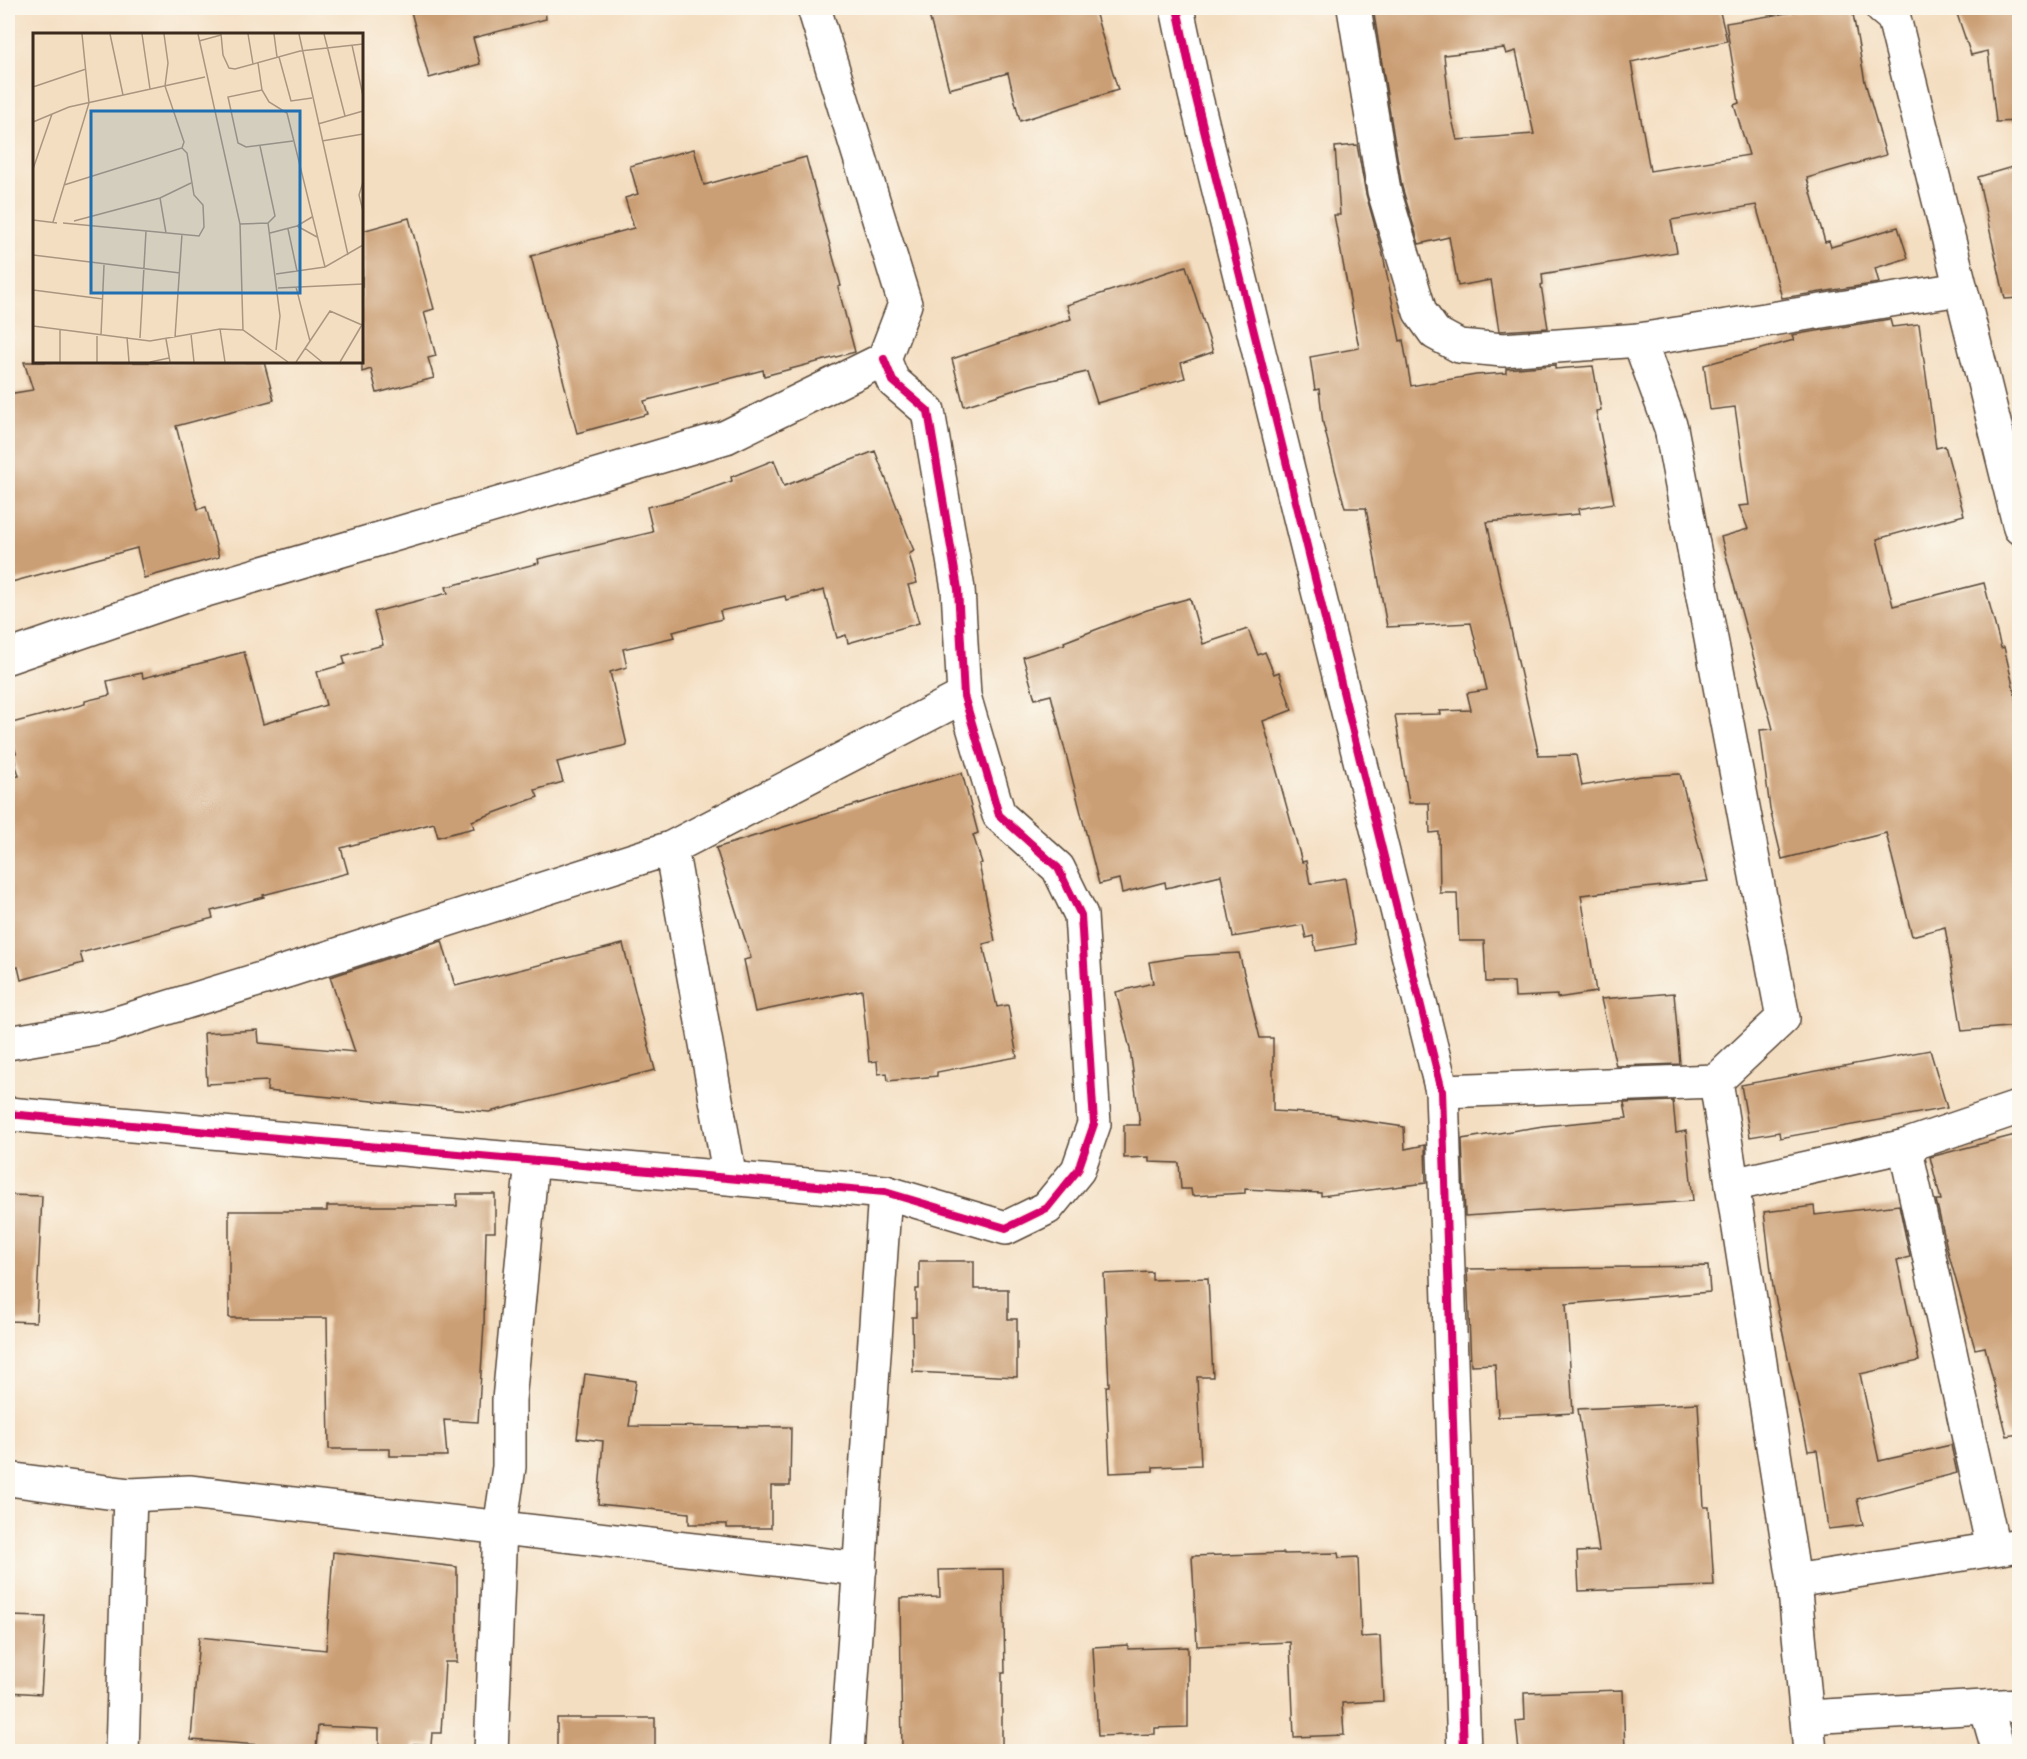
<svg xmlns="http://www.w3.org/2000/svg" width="2027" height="1759" viewBox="0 0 2027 1759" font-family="'IM FELL Great Primer',serif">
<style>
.building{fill:#cb9f74;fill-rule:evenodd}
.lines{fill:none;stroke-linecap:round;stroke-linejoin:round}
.street-casing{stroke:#574536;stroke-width:36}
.street{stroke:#fff;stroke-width:33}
.cycleway-casing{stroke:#fbf7ec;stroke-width:11}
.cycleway{stroke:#d6006c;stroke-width:8}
.inset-road{fill:none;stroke:#aa9680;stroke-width:1.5}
.view{fill:#1f6fb2;fill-opacity:0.15;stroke:#1f6fb2;stroke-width:3}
.inset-edge{fill:none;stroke:#3b2a1e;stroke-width:3}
</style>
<rect width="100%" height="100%" fill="#fbf7ec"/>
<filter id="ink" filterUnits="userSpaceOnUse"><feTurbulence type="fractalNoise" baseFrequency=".0167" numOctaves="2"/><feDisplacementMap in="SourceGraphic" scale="12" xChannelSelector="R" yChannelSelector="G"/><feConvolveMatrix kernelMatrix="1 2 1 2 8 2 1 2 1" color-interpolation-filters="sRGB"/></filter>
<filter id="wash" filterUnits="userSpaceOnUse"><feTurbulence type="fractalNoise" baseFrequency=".008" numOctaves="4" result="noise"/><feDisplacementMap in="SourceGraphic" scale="24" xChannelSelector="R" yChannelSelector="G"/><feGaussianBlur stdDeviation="1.35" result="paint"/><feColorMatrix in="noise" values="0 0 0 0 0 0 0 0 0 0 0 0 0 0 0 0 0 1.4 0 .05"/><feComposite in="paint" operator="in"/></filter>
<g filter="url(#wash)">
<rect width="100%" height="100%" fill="#f4dec1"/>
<g id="blocks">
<g class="building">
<polygon points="410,8 545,8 546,19 473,38 480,64 429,78"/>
<polygon points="927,8 1094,8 1118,90 1020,121 1008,73 949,89"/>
<path d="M1373 8H1719L1727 41 1631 62 1650 171 1749 155 1734 105 1739 103 1726 23 1817 8H1852L1865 82 1886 155 1807 178 1825 242 1829 241 1831 247 1898 227 1908 258 1875 268 1879 283 1782 298 1756 205 1671 220 1677 252 1542 274 1543 284 1541 285 1548 328 1499 331 1491 280 1458 286 1449 237 1419 244 1402 187ZM1504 48 1506 54 1516 51 1534 134 1457 140 1450 110 1444 55Z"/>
<polygon points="1955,8 2019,8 2019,121 1996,122 1988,51 1971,55"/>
<polygon points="1357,145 1366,194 1383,255 1400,341 1403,340 1411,386 1476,375 1506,373 1506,369 1555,365 1555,369 1593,366 1601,410 1596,411 1614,503 1578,509 1579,514 1487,522 1539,756 1576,755 1582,786 1641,776 1680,774 1708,881 1581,895 1596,992 1557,998 1557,995 1515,997 1514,982 1486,982 1484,941 1459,941 1457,893 1440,893 1439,832 1430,833 1429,803 1409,803 1395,715 1441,714 1440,711 1471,710 1467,693 1487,690 1471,623 1387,627 1366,508 1345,508 1323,423 1319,389 1315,390 1310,357 1359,348 1334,215 1340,215 1335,147"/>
<polygon points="694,149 704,185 806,157 841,286 838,287 855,352 764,376 763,370 644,401 648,414 577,433 531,256 634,228 625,198 638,194 630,166"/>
<polygon points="2019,165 2019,298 2005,299 1978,177"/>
<polygon points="409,218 434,309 424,312 436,356 428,358 434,378 377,393 371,369 362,372 362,231"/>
<polygon points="1186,266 1213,352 1181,363 1185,378 1097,403 1087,372 1030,385 964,406 952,359 1071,319 1067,305"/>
<polygon points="1890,319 1892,327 1919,324 1936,448 1945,446 1964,515 1877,539 1893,606 1984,583 2001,648 2004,647 2019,711 2019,1026 1962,1031 1945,927 1912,936 1886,833 1782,859 1770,809 1760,730 1773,729 1721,537 1748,529 1739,506 1749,505 1735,407 1710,410 1704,365 1794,340 1792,335"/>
<polygon points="24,362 264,362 274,400 176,426 198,509 206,507 219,557 144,578 137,548 8,583 8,394 33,390"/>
<polygon points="875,451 914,551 909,554 917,583 908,585 919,623 848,643 846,635 837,638 824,590 786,600 785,596 720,611 722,619 673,632 675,637 623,649 627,667 610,672 627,745 557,762 563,782 535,790 538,797 472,821 474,828 438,837 434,823 341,848 348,873 263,895 264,897 211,911 213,918 80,953 83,963 21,980 18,967 8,970 8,778 19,776 13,754 16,753 8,724 85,704 85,701 110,695 107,681 142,673 143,678 244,652 263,724 326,705 317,672 345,664 343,656 383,645 374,612 448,593 446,587 539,563 538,559 653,532 647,507 684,498 732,481 731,477 774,460 784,486"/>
<polygon points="1190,598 1203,644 1248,629 1258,655 1265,652 1274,674 1279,672 1292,710 1263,721 1302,862 1306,861 1310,884 1345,878 1356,944 1316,951 1313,936 1306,938 1303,925 1233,937 1221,875 1166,888 1165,882 1122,893 1119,879 1099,884 1051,695 1035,699 1023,657 1065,644 1064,642 1147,610"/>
<polygon points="962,773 978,833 973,835 982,863 979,864 995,941 983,944 997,1007 1008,1005 1017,1057 937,1072 937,1076 888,1081 887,1073 878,1074 877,1061 869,1062 862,990 755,1012 744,960 751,958 716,848 925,783"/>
<polygon points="442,941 455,986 623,944 655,1070 489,1112 267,1091 268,1081 207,1084 204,1033 258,1030 259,1043 355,1052 330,977"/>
<polygon points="1239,953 1260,1038 1273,1038 1273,1111 1337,1115 1337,1117 1404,1127 1405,1149 1425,1145 1426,1183 1321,1196 1321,1193 1245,1189 1245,1193 1192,1196 1191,1189 1181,1189 1179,1163 1149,1162 1149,1157 1124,1158 1124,1125 1140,1125 1130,1049 1116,992 1153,983 1149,962 1188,956"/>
<polygon points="1674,993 1680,1064 1616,1066 1601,999"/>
<polygon points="1930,1050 1947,1108 1780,1138 1779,1132 1750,1137 1741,1085"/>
<polygon points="1673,1101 1676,1133 1686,1131 1693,1201 1465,1216 1462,1139 1543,1126 1627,1118 1624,1103"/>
<polygon points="2019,1134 2019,1434 2007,1436 1985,1347 1975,1349 1947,1248 1936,1200 1941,1200 1930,1157"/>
<polygon points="457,1194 495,1194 495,1232 486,1232 484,1324 478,1422 444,1420 447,1456 390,1456 390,1449 329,1449 327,1318 229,1318 229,1211 327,1211 327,1206 457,1206"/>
<polygon points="8,1195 42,1196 36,1322 8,1321"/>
<polygon points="1899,1205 1910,1257 1897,1260 1919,1361 1860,1374 1879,1461 1951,1445 1957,1473 1857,1499 1863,1525 1828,1529 1817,1450 1808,1451 1773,1287 1764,1212 1814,1206 1815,1215"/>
<polygon points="919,1261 974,1261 974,1289 1008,1289 1008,1319 1017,1319 1017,1377 913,1372 912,1317 916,1317 916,1289 919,1289"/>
<polygon points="1708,1266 1710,1292 1566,1304 1573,1413 1498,1417 1495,1364 1471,1365 1467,1269"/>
<polygon points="1152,1272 1152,1280 1208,1278 1213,1377 1197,1377 1201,1465 1153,1467 1153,1471 1110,1473 1106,1386 1109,1386 1104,1274"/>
<polygon points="585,1374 636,1381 629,1426 791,1427 790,1486 771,1486 771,1528 727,1528 727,1524 689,1524 689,1513 598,1504 603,1441 577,1438"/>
<polygon points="1698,1403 1704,1507 1709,1507 1714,1586 1579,1591 1577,1552 1599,1551 1578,1409"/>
<polygon points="333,1552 457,1567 457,1662 445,1662 441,1733 432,1733 431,1745 414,1744 414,1752 379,1752 379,1729 318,1726 316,1749 191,1740 199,1637 326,1650"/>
<polygon points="1284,1553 1284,1554 1338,1553 1339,1558 1358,1557 1361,1637 1380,1636 1383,1701 1342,1703 1344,1735 1294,1737 1290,1642 1197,1646 1192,1556"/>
<polygon points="1003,1569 1005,1673 1002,1673 1002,1752 902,1752 900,1598 940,1597 939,1570"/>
<polygon points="8,1616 46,1617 41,1694 8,1692"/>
<polygon points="1128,1645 1128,1649 1188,1647 1188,1727 1155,1728 1155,1734 1098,1736 1093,1647"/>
<polygon points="1623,1690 1625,1752 1519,1752 1516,1721 1525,1720 1524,1693"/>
<rect x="557" y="1718" width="98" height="34"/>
</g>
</g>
</g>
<g filter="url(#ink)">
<use href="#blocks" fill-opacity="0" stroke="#574536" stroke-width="1.5"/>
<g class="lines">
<g class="street-casing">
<g id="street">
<polyline points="1177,8 1195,94 1442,1091 1464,1752"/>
<polyline points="1354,8 1384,191 1420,312 1435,333 1459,346 1503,350 1639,340 1960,289"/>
<polyline points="1882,8 1894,18 2020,528"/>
<polyline points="8,657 182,597 726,437 884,359 905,304 814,8"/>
<polyline points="671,848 730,1178"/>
<polyline points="8,1043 108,1026 290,970 671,848 964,696"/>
<polyline points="1716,1081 1794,1581 1810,1752"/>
<polyline points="1442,1091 1716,1081 1783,1018 1671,428 1639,340"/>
<polyline points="8,1114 885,1192 1006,1228 1047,1208 1078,1170 1094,1124 1081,915 1058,868 999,815 964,696 958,589 928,411 893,381 884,359"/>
<polyline points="1905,1146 1993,1548"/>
<polyline points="1732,1185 1905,1146 2020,1107"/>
<polyline points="8,1479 130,1495 189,1492 860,1569"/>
<polyline points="1794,1581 2020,1545"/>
<polyline points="1986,1707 1999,1752"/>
<polyline points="1807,1717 2020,1705"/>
<polyline points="122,1752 130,1495"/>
<polyline points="491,1752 500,1528 509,1467 509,1400 532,1160"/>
<polyline points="847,1752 885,1192"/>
</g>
</g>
<use href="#street" class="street"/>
<g class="cycleway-casing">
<g id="cycleway">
<polyline points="1177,8 1195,94 1442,1091 1464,1752"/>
<polyline points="8,1114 885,1192 1006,1228 1047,1208 1078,1170 1094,1124 1081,915 1058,868 999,815 964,696 958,589 928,411 893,381 884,359"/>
</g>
</g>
<use href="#cycleway" class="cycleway"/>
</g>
</g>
<g transform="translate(33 33)">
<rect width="330" height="330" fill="#f4dec1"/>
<path class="inset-road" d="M77 1 90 62M109 1 117 56M165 1 207 191 210 297M188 1 190 22 196 35 202 36 267 18 330 11M215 1 220 31M241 1 244 24M266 1 315 222M291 1 312 83M166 8 188 2M319 12 330 63M246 24 258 68 279 65M225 30 229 57 236 69 254 80 292 234M0 54 53 36M229 57 195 64 205 110 213 114 260 108M0 89 36 74 172 44M285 91 330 78M289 108 330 101M0 136 19 81M330 149 326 162 330 178M31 152 149 115 151 109 132 53 135 30 131 1M127 165 133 200M0 187 24 190M41 188 127 165 158 150M20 189 56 70 49 1M30 190 166 203 171 194 170 172 161 162 154 120 149 115M235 190 247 283 243 317M207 191 235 190 242 183 227 113M264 193 284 204M255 196 264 238M237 200 264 193 279 184M0 222 147 240M243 241 292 234 330 212M263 254 277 308 263 329M245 255 330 251M0 257 70 266M0 293 117 308 187 296 210 297 255 329M187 296 192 329M158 301 161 329M68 302 71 232M64 303V329M94 304 96 329M142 304 149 201M107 305 113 198M133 306 137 329M277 308 297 278 329 292M272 315 289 329M27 329V297M117 329 136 325M307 329 330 290"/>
<path class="view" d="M58 78H267V260H58Z"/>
<rect width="330" height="330" class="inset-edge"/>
</g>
<rect width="2027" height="1759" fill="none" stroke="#fbf7ec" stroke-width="30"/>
</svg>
